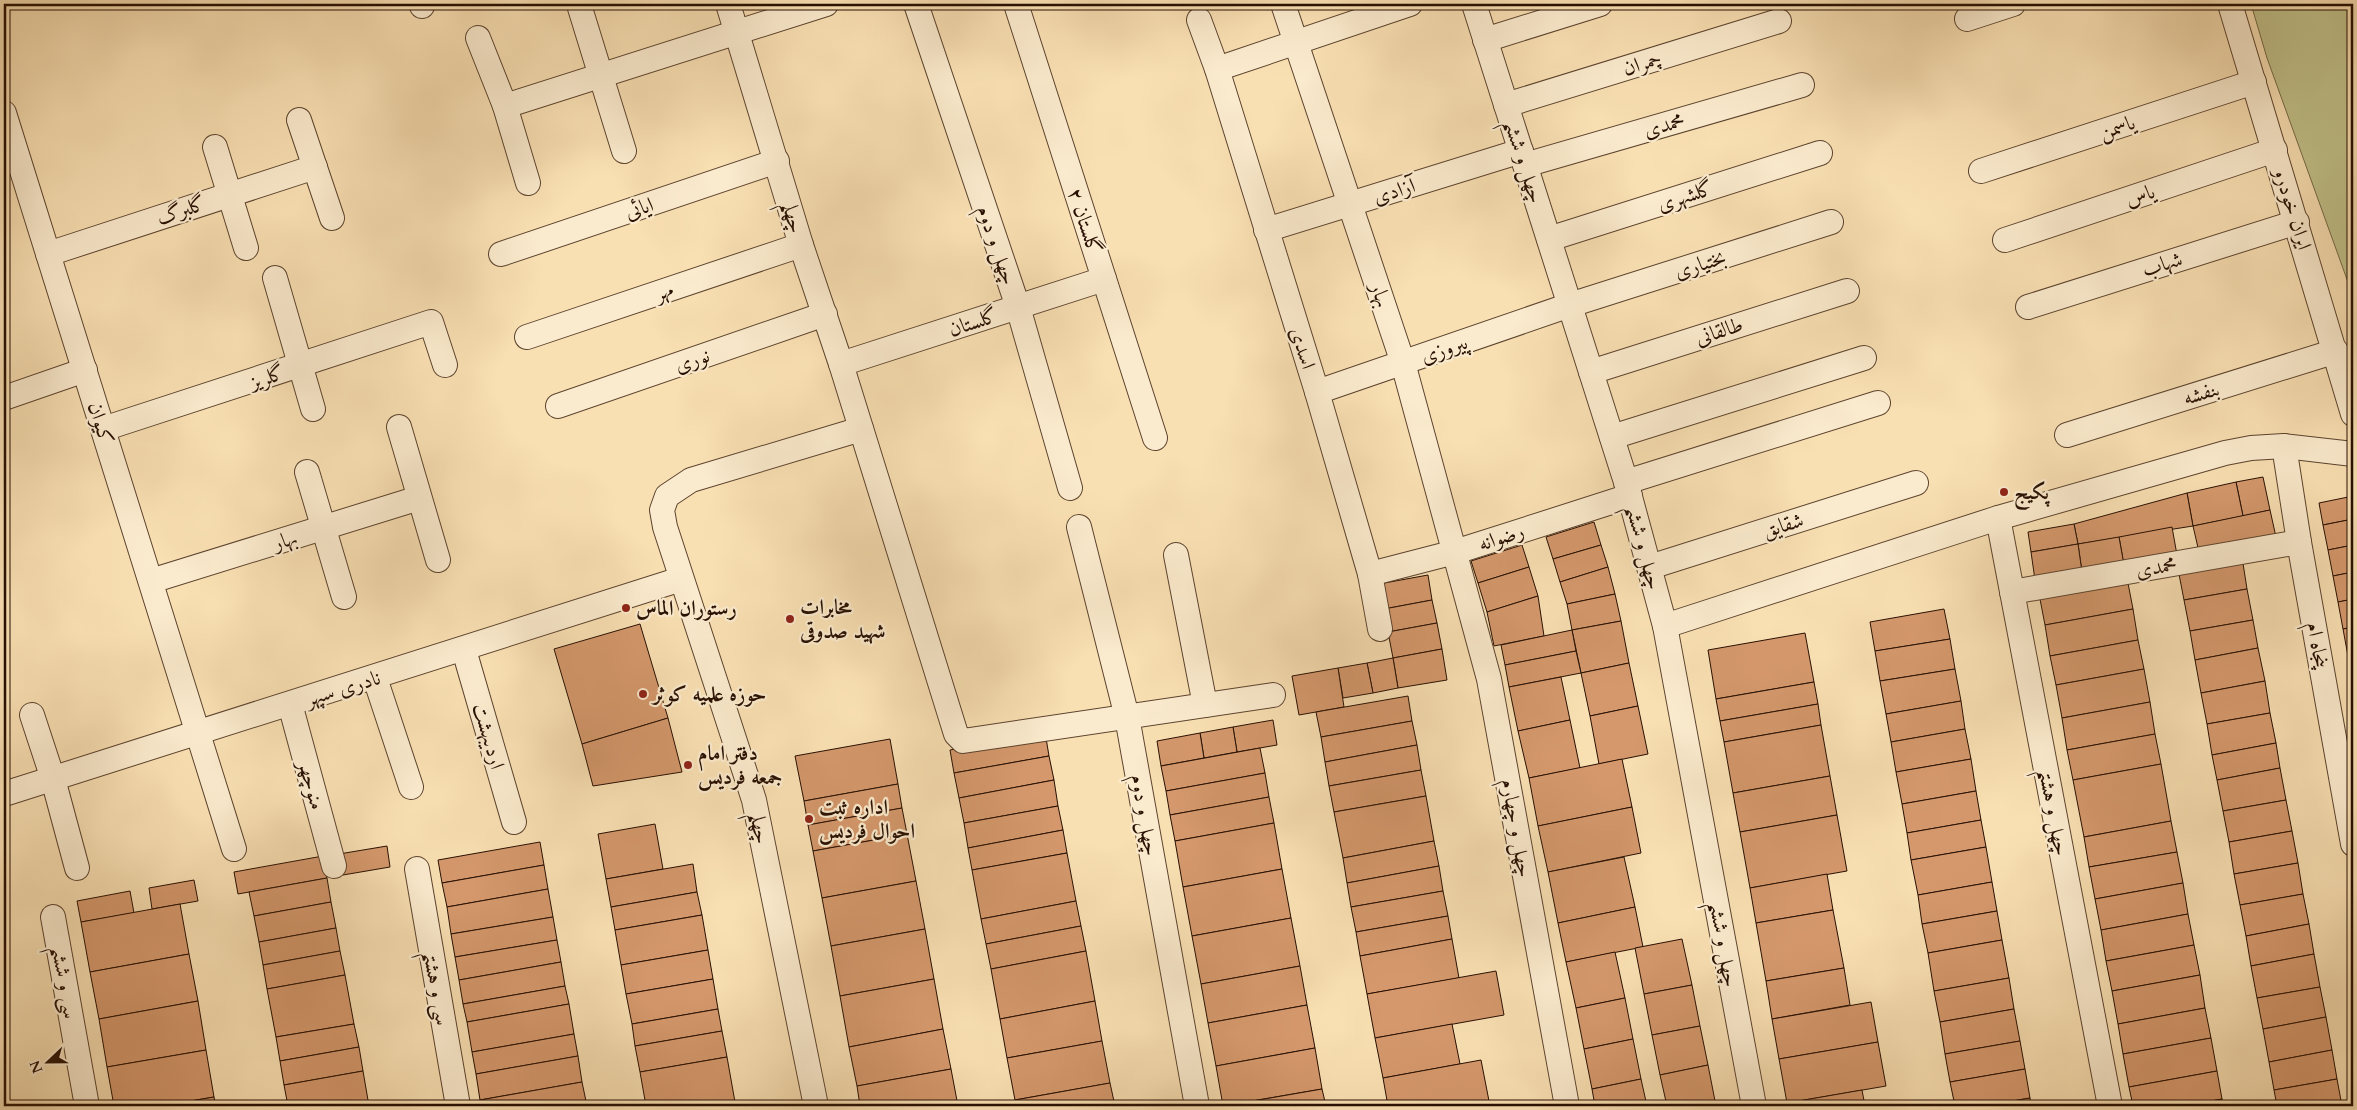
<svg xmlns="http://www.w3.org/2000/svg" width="2357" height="1110" viewBox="0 0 2357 1110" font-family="Cardo,Amiri,serif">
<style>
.green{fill:#c1c18a;stroke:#746846}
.building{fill:#d4986c;stroke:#270f02}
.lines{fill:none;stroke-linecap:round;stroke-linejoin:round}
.minor-casing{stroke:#5c432e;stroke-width:26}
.minor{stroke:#fbebce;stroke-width:24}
.poi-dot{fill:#8f2418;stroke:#fbebce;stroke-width:2}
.labels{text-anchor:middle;stroke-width:4.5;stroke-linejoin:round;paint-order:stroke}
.street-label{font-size:21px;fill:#270f02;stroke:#fbebce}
.poi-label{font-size:21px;font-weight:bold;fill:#270f02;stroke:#fbebce;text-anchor:start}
</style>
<rect width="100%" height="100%" fill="#f9e0b3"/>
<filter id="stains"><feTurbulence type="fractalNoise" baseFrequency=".004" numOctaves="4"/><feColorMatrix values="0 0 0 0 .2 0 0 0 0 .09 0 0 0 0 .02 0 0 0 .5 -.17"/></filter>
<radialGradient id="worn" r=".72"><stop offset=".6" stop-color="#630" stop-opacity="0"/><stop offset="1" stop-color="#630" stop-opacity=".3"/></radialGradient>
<polygon class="green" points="2251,4 2353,4 2353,296 2267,58"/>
<g class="building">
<polygon points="2263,477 2270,510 2243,516 2236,482"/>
<polygon points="2236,482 2243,516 2193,526 2187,493"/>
<polygon points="2187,493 2193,526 2078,544 2074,524"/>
<polygon points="2353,496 2353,519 2323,525 2319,503"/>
<polygon points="2270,510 2276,537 2199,552 2193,526"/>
<polygon points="2353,519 2353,545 2328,550 2323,525"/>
<polygon points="1594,522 1601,545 1553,559 1546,537"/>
<polygon points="2074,524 2078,544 2031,552 2028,532"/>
<polygon points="2172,527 2177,555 2124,565 2119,537"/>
<polygon points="2119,537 2124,565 2082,572 2078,544"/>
<polygon points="2078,544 2082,572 2035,580 2031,552"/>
<polygon points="1522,545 1529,567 1478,583 1471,561"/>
<polygon points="1601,545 1608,567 1560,582 1553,559"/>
<polygon points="2353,545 2353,572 2333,576 2328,550"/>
<polygon points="2242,557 2247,589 2184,600 2178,569"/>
<polygon points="1529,567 1538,596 1487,612 1478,583"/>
<polygon points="1608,567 1615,594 1567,604 1560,582"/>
<polygon points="2353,572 2353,599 2338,602 2333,576"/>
<polygon points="1428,575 1432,600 1384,609 1379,584"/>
<polygon points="2127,578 2133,609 2045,625 2039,594"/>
<polygon points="2247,589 2253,620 2190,631 2184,600"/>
<polygon points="1615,594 1621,621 1572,630 1567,604"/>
<polygon points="1538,596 1544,636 1494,646 1487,612"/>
<polygon points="2353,599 2353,627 2343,629 2338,602"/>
<polygon points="1432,600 1437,623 1388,632 1384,609"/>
<polygon points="1944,609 1950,639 1875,651 1870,622"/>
<polygon points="2133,609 2138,640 2050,656 2045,625"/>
<polygon points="2253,620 2258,648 2195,660 2190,631"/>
<polygon points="1621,621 1629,663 1581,673 1572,630"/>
<polygon points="1437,623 1442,649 1393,658 1388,632"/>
<polygon points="640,624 668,718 582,744 554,649"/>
<polygon points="2353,627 2353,655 2348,656 2343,629"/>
<polygon points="1572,630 1576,651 1505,665 1501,645"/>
<polygon points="1805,633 1814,682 1716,699 1708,650"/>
<polygon points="1950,639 1955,669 1880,681 1875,651"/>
<polygon points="2138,640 2144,669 2056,685 2050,656"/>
<polygon points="2258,648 2265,681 2201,693 2195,660"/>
<polygon points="1442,649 1447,680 1398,688 1393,658"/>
<polygon points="1576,651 1581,673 1509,687 1505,665"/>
<polygon points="2353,655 2353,680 2348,656"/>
<polygon points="1393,658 1398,688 1373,693 1367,663"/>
<polygon points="1367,663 1373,693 1343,698 1338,668"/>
<polygon points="1629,663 1638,706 1590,716 1581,673"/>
<polygon points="1338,668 1344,707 1299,715 1292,676"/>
<polygon points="1955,669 1961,701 1886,714 1880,681"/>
<polygon points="2144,669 2150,702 2062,718 2056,685"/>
<polygon points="1561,677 1570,720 1518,731 1509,687"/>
<polygon points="2265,681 2270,713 2207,724 2201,693"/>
<polygon points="1814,682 1818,704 1720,721 1716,699"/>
<polygon points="1408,696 1412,721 1321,737 1316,712"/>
<polygon points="1961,701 1965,729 1891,742 1886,714"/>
<polygon points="2150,702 2155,734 2067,750 2062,718"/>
<polygon points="1818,704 1821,725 1724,742 1720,721"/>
<polygon points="1638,706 1648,754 1599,764 1590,716"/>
<polygon points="2270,713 2276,743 2212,755 2207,724"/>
<polygon points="668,718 682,772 593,786 582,744"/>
<polygon points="1273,720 1277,745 1237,752 1233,727"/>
<polygon points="1570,720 1580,768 1529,778 1518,731"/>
<polygon points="1412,721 1417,745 1325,762 1321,737"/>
<polygon points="1821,725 1830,776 1733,793 1724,742"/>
<polygon points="1233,727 1237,752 1204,758 1200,733"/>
<polygon points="1965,729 1971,759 1896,772 1891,742"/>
<polygon points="1045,732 1049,756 954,773 950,750"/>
<polygon points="1200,733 1204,758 1161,766 1157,741"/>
<polygon points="2155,734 2161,764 2073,780 2067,750"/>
<polygon points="890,739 898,784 804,801 795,756"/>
<polygon points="2276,743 2280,768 2217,780 2212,755"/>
<polygon points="1417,745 1421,770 1329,786 1325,762"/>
<polygon points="1260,748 1265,773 1166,791 1161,766"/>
<polygon points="1049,756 1054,780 959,798 954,773"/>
<polygon points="1622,759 1632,807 1538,826 1529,778"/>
<polygon points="1971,759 1976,791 1902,804 1896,772"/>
<polygon points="2161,764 2171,821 2084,837 2073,780"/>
<polygon points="2280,768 2286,800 2223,811 2217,780"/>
<polygon points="1421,770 1426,796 1334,812 1329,786"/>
<polygon points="1265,773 1269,797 1170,815 1166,791"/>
<polygon points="1830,776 1837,815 1740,832 1733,793"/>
<polygon points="1054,780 1058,806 964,823 959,798"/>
<polygon points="898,784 902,808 808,825 804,801"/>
<polygon points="1976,791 1981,820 1907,833 1902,804"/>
<polygon points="1426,796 1434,841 1343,858 1334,812"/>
<polygon points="1269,797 1274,823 1175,841 1170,815"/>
<polygon points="2286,800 2292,831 2229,842 2223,811"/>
<polygon points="1058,806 1063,830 968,848 964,823"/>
<polygon points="1632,807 1641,853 1548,872 1538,826"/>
<polygon points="902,808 907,834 813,851 808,825"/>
<polygon points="1837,815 1847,871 1750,888 1740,832"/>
<polygon points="1981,820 1986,847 1911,860 1907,833"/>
<polygon points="2171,821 2177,852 2089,867 2084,837"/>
<polygon points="1274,823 1282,869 1183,887 1175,841"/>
<polygon points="655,824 663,869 606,879 598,834"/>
<polygon points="1063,830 1067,853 972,870 968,848"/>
<polygon points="2292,831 2298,863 2234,874 2229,842"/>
<polygon points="907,834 916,881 822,898 813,851"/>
<polygon points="1434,841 1439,866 1347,883 1343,858"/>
<polygon points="540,842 544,865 442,883 438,860"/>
<polygon points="387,846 390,867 343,875 339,854"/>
<polygon points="1986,847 1992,882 1918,895 1911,860"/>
<polygon points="2177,852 2183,883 2095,899 2089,867"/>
<polygon points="1067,853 1076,901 981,919 972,870"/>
<polygon points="323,856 327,878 238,894 234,872"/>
<polygon points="1624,857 1635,907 1558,923 1548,872"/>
<polygon points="2298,863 2303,894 2240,905 2234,874"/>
<polygon points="693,864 697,892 611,907 606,879"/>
<polygon points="544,865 548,889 447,907 442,883"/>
<polygon points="1439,866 1443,891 1351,907 1347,883"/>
<polygon points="1282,869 1291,918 1192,936 1183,887"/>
<polygon points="1827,874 1833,910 1756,923 1750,888"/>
<polygon points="327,878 331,902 254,916 249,892"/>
<polygon points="194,880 198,901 152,909 149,888"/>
<polygon points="916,881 925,929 831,946 822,898"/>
<polygon points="1992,882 1997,911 1922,924 1918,895"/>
<polygon points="2183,883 2188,914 2101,930 2095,899"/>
<polygon points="548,889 553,917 451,934 447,907"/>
<polygon points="130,891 134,913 81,922 77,901"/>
<polygon points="1443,891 1448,916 1356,932 1351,907"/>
<polygon points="697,892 702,915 615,930 611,907"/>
<polygon points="2303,894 2309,924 2246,936 2240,905"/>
<polygon points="1076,901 1081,926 986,944 981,919"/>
<polygon points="331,902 336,928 259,942 254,916"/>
<polygon points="180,904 189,954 90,972 81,922"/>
<polygon points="1635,907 1643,947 1566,962 1558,923"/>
<polygon points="1833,910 1844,968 1766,981 1756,923"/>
<polygon points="1997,911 2002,940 1928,953 1922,924"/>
<polygon points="2188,914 2194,945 2106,961 2101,930"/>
<polygon points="702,915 708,950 621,965 615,930"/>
<polygon points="1448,916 1452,939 1360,956 1356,932"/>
<polygon points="553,917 557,940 455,957 451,934"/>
<polygon points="1291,918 1300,966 1201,984 1192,936"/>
<polygon points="2309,924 2314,954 2251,966 2246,936"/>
<polygon points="1081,926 1086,951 991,969 986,944"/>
<polygon points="336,928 340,951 263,965 259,942"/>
<polygon points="925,929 934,979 840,996 831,946"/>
<polygon points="1452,939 1459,978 1367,994 1360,956"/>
<polygon points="1682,939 1692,985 1644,994 1635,948"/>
<polygon points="557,940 561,962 459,980 455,957"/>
<polygon points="2002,940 2009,978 1934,991 1928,953"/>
<polygon points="2194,945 2200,975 2112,991 2106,961"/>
<polygon points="708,950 713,979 626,994 621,965"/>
<polygon points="340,951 345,975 267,989 263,965"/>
<polygon points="1086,951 1095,1001 1000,1019 991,969"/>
<polygon points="1615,952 1625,998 1576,1008 1566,962"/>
<polygon points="189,954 198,1001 99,1019 90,972"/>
<polygon points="2314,954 2320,987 2257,998 2251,966"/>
<polygon points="561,962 565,986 463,1004 459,980"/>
<polygon points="1300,966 1307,1005 1208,1023 1201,984"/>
<polygon points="1844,968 1850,1005 1772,1019 1766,981"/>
<polygon points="1496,971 1504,1015 1375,1038 1367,994"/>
<polygon points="345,975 354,1024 276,1037 267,989"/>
<polygon points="2200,975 2205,1008 2118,1024 2112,991"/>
<polygon points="2009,978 2014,1009 1940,1022 1934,991"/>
<polygon points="713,979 718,1009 632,1024 626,994"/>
<polygon points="934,979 943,1029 849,1047 840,996"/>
<polygon points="1692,985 1700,1026 1652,1035 1644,994"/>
<polygon points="565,986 569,1004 467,1022 463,1004"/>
<polygon points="2320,987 2326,1017 2263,1029 2257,998"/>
<polygon points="1625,998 1633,1039 1584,1049 1576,1008"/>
<polygon points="198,1001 206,1050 107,1067 99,1019"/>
<polygon points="1095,1001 1102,1041 1007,1058 1000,1019"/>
<polygon points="1871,1002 1878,1042 1779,1059 1772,1019"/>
<polygon points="569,1004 574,1034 472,1052 467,1022"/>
<polygon points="1307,1005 1315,1048 1216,1066 1208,1023"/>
<polygon points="2205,1008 2211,1038 2123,1054 2118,1024"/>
<polygon points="718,1009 722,1031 635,1046 632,1024"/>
<polygon points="2014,1009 2020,1041 1945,1054 1940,1022"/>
<polygon points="2326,1017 2332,1050 2269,1062 2263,1029"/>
<polygon points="354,1024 359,1047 280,1061 276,1037"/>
<polygon points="1452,1024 1460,1064 1383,1078 1375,1038"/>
<polygon points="1700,1026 1708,1065 1660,1075 1652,1035"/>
<polygon points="943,1029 951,1069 857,1086 849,1047"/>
<polygon points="722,1031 727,1057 640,1072 635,1046"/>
<polygon points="574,1034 578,1056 476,1074 472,1052"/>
<polygon points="2211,1038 2217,1071 2129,1087 2123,1054"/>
<polygon points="1633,1039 1641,1079 1592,1089 1584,1049"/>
<polygon points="1102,1041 1110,1083 1015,1100 1007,1058"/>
<polygon points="2020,1041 2025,1069 1950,1082 1945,1054"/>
<polygon points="1878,1042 1886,1086 1787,1103 1779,1059"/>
<polygon points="359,1047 363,1071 284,1085 280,1061"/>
<polygon points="1315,1048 1322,1089 1223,1106 1216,1066"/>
<polygon points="206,1050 214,1097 161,1106 114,1106 107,1067"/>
<polygon points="2332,1050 2337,1079 2274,1090 2269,1062"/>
<polygon points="578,1056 582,1082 480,1100 476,1074"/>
<polygon points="727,1057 735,1102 710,1106 646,1106 640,1072"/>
<polygon points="1481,1060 1489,1101 1462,1106 1388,1106 1383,1078"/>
<polygon points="1708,1065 1716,1106 1667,1106 1660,1075"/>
<polygon points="951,1069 958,1106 860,1106 857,1086"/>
<polygon points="2025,1069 2030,1098 1984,1106 1955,1106 1950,1082"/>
<polygon points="363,1071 369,1106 288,1106 284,1085"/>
<polygon points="2217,1071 2222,1099 2184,1106 2133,1106 2129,1087"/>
<polygon points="1641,1079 1647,1106 1595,1106 1592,1089"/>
<polygon points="2337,1079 2342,1106 2277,1106 2274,1090"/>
<polygon points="582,1082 587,1106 482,1106 480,1100"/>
<polygon points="1110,1083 1115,1106 1016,1106 1015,1100"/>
<polygon points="1322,1089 1326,1106 1224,1106"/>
<polygon points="1862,1090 1865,1106 1788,1106 1787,1103"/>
<polygon points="214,1097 216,1106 161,1106"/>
<polygon points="2030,1098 2031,1106 1984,1106"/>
<polygon points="2222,1099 2224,1106 2184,1106"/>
<polygon points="1489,1101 1490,1106 1462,1106"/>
<polygon points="735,1102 735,1106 710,1106"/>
</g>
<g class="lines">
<g class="minor-casing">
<g id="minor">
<polyline points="422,4 422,6"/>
<polyline points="728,4 801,245 841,364 956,734 963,741 1273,695"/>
<polyline points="916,4 1018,307 1070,488"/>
<polyline points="1016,4 1155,438"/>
<polyline points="1283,4 1403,363 1489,679 1567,1106"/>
<polyline points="1474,4 1626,482 1665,626 1754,1106"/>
<polyline points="2230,4 2353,414"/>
<polyline points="580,8 624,151"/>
<polyline points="1967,19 2013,4"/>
<polyline points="1199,20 1217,69 1317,392 1370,574 1380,629"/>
<polyline points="478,38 505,106 528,183"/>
<polyline points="1485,40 1600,4"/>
<polyline points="1217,69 1410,4"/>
<polyline points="1506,105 1779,21"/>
<polyline points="505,106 826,4"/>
<polyline points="4,113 234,849"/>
<polyline points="299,120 332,218"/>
<polyline points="215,147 246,248"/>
<polyline points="1525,165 1802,85"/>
<polyline points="1981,171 2254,82"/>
<polyline points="1266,230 1521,151"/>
<polyline points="1549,239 1820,153"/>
<polyline points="2005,240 2275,150"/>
<polyline points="48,254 315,167"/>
<polyline points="501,254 777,161"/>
<polyline points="275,278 313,409"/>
<polyline points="2028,307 2297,222"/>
<polyline points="527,337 801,245"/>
<polyline points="841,364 1104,279"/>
<polyline points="1591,372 1847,291"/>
<polyline points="1317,392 1570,305 1831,222"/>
<polyline points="4,398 85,370"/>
<polyline points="558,406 825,314"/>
<polyline points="399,427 438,560"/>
<polyline points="103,429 431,322 445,365"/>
<polyline points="2067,435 2336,351"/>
<polyline points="1612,437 1864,358"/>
<polyline points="2284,446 2299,542 2353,844"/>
<polyline points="307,472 344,597"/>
<polyline points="1626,482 1878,403"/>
<polyline points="1998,518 2110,1106"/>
<polyline points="1079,527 1127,717 1197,1106"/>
<polyline points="1176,555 1205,705"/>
<polyline points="1650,567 1916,483"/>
<polyline points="1370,574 1455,552 1630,496"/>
<polyline points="151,581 419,498"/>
<polyline points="2012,592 2299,542"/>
<polyline points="1665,626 1998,518 2225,453 2251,448 2284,446 2353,454"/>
<polyline points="464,650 514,822"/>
<polyline points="375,678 411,787"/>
<polyline points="290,704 334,866"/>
<polyline points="32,715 53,779 77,868"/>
<polyline points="4,794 681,579"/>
<polyline points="417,869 458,1106"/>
<polyline points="53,917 87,1106"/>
<polyline points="816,1106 754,800 665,527 662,510 667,496 691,480 861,429"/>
</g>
</g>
<use href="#minor" class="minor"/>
</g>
<g class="poi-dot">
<circle cx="2004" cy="492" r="5"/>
<circle cx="626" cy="608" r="5"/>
<circle cx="790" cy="619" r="5"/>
<circle cx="643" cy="694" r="5"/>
<circle cx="688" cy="765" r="5"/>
<circle cx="809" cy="819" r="5"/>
</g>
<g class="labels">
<g class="street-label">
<text transform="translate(1642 63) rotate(-17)" y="7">چمران</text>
<text transform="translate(1664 125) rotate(-16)" y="7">محمدی</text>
<text transform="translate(2117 127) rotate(-18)" y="7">یاسمن</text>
<text transform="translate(1524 161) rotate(72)" y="7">چهل و ششم</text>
<text transform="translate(1394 191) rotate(-18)" y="7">آزادی</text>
<text transform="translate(2140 195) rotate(-18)" y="7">یاس</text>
<text transform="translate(1685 196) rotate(-18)" y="7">گلشهری</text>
<text transform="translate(639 208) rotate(-19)" y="7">ایائی</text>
<text transform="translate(2293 209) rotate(73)" y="7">ایران خودرو</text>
<text transform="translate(181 210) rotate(-18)" y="7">گلبرگ</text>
<text transform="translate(793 217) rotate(74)" y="7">چهلم</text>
<text transform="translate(1085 221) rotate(72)" y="7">گلستان ۲</text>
<text transform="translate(997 245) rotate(71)" y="7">چهل و دوم</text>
<text transform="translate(1700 264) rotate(-18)" y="7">بختیاری</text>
<text transform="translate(2162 264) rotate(-17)" y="7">شهاب</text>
<text transform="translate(664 291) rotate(-19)" y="7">مهر</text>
<text transform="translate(1381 295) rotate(72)" y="7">بهار</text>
<text transform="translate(973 322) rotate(-18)" y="7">گلستان</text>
<text transform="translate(1719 331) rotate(-18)" y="7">طالقانی</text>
<text transform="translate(1303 348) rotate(73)" y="7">اسدی</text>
<text transform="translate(1444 349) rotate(-19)" y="7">پیروزی</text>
<text transform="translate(692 360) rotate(-19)" y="7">نوری</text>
<text transform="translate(267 377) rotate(-18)" y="7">گلریز</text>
<text transform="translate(2201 393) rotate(-17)" y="7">بنفشه</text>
<text transform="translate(101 423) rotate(73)" y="7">کیوان</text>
<text transform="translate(1783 525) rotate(-17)" y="7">شقایق</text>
<text transform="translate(1501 537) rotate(-18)" y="7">رضوانه</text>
<text transform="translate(285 540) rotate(-17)" y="7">بهار</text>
<text transform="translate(1644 547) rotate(75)" y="7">چهل و ششم</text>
<text transform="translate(2156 567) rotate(-10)" y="7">محمدی</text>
<text transform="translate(2318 645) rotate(80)" y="7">پنجاه ام</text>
<text transform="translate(343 688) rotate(-17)" y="7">نادری سپهر</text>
<text transform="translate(489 736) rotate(74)" y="7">اردیبهشت</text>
<text transform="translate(312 785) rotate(75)" y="7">منوچهر</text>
<text transform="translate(2054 812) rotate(79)" y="7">چهل و هشتم</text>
<text transform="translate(1145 815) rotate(80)" y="7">چهل و دوم</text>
<text transform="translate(760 828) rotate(79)" y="7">چهلم</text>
<text transform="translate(1517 828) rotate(80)" y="7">چهل و چهارم</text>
<text transform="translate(1724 944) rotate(80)" y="7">چهل و ششم</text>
<text transform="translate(65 982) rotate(80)" y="7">سی و ششم</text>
<text transform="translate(437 988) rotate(80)" y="7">سی و هشتم</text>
</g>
<g class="poi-label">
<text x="2014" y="499">پکیج</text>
<text x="800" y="614">مخابرات<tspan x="800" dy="24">شهید صدوقی</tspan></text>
<text x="636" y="615">رستوران الماس</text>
<text x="653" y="701">حوزه علمیه کوثر</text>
<text x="698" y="760">دفتر امام<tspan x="698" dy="24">جمعه فردیس</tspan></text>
<text x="819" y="814">اداره ثبت<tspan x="819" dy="24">احوال فردیس</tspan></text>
</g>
</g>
<rect width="2357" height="1110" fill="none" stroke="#f9e0b3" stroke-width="20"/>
<rect x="5" y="5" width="2347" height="1100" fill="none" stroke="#270f02" stroke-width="2.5"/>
<rect x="10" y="10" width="2337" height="1090" fill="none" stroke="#270f02"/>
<g transform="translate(48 1062) rotate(248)" stroke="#fbebce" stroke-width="4" paint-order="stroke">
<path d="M0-4L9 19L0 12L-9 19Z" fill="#270f02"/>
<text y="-8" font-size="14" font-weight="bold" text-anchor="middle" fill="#270f02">N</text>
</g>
<rect width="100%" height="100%" filter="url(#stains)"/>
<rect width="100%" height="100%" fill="url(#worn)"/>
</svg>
